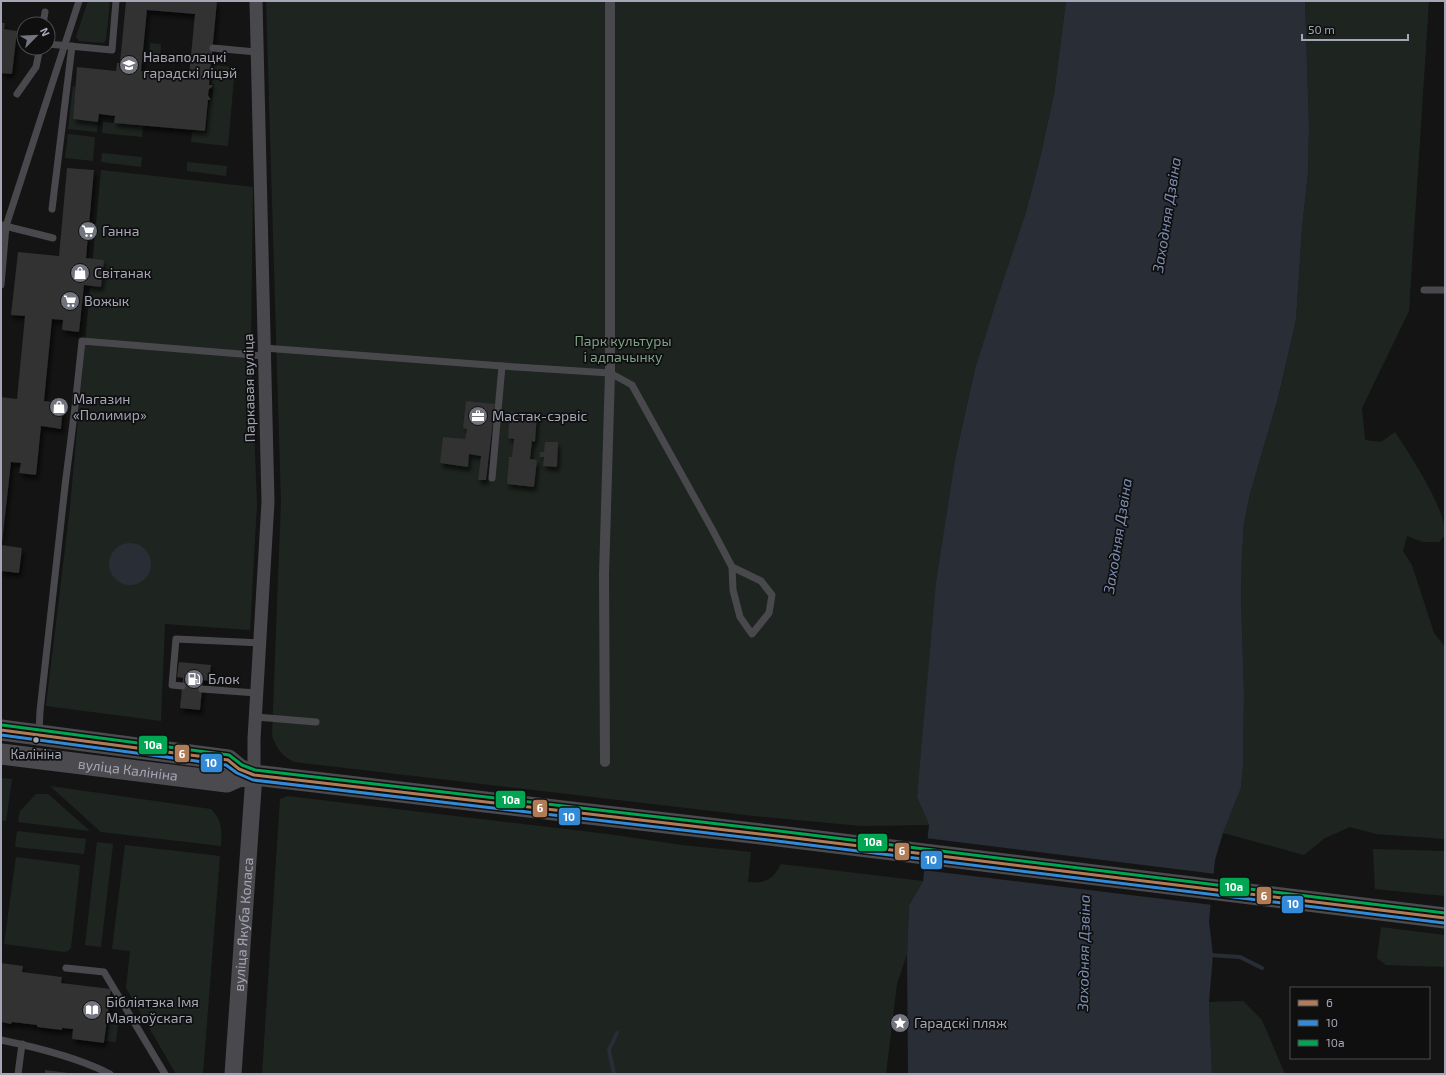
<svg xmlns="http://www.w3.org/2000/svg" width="1446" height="1075" viewBox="0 0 1446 1075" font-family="'Exo 2',sans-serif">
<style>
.green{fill:#1e2520}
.water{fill:#282d36}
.pier{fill:#141415}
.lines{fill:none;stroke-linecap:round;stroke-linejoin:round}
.stream{stroke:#282d36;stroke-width:4}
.building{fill:#313133;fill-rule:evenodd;filter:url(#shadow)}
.service{stroke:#49494d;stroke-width:7}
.pedestrian{stroke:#49494d;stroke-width:10}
.minor{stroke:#49494d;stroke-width:13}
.tertiary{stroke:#49494d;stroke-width:17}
.primary{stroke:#4b4b4f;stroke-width:21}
.bus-1-casing{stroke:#0f0f10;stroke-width:6}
.bus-2-casing{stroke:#0f0f10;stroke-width:6}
.bus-3-casing{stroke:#0f0f10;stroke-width:6}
.bus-1{stroke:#b07c57;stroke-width:3}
.bus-2{stroke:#338bd7;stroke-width:3}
.bus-3{stroke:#00a651;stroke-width:3}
.bus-dot{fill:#a5a7b6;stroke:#0f0f10;stroke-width:1.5}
.labels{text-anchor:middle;stroke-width:3.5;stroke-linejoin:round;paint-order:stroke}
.bus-label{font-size:13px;fill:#a5a7b6;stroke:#0f0f10}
.poi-label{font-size:14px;fill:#a5a7b6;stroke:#0f0f10;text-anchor:start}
.park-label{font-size:14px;fill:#7ca186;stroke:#0f0f10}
.street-label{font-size:14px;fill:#a5a7b6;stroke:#0f0f10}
.water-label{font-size:15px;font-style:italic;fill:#7b8db1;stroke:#0f0f10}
.line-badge{stroke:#0f0f10;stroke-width:1.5}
.badge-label{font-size:11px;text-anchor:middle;font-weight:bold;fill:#fff}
</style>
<defs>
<filter id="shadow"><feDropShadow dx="2.5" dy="4.5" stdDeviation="2" flood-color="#0009"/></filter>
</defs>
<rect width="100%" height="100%" fill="#141415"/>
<g class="green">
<polygon points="88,1 110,1 106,40 103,43 79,41 76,37"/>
<path d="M266 1H1066L1054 94 1041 154 1026 212 993 311 975 369 956 454 917 797 929 825 861 826 754 816 294 762C280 754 278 750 272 736L281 502Z"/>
<path d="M1305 1H1429L1409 311 1362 408 1365 440 1381 442 1395 432C1409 453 1446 509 1445 534 1444 537 1441 540 1439 542H1423L1407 536 1403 551 1412 565 1434 633 1445 647V839L1376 834 1350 827 1325 838 1304 855 1223 833 1241 788 1243 767 1244 693 1241 596 1242 555 1244 523 1250 494 1278 398 1296 320 1302 229 1308 174 1309 128Z"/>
<polygon points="150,43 161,44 160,63 149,62"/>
<polygon points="213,65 235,67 228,146 191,142 192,131 206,132 209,101 212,101 214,84 211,84"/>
<polygon points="73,86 76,87 73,119 98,122 97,132 68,129"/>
<polygon points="103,122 143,126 142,137 102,133"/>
<polygon points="68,134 95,137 93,161 65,158"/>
<polygon points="102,153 142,157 141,167 101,162"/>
<polygon points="187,162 227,166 226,176 187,171"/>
<polygon points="101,170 253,187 251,345 257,505 250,630 165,624 161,721 46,706 70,507"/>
<polygon points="1,778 12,779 6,821 1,820"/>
<path d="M50 786 211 809C222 820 222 831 221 846L101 832Z"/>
<polygon points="36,794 48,794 90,831 18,822 20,811"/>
<path d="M287 796 608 834 682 845 751 852 748 882C766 884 773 879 781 864L923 881 909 905 907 954 897 984 886 1074H262L280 799Z"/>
<polygon points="17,831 86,839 84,854 15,847"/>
<polygon points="97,842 113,844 101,947 85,945"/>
<polygon points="125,845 220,856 203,1074 176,1074 126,988 130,951 112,949"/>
<polygon points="1373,849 1445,851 1445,896 1375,889"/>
<polygon points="16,857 79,865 80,866 71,948 68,951 64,952 4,944"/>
<polygon points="1381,927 1445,935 1445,967 1386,965 1377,958"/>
<polygon points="1243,1001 1262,1020 1285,1074 1212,1074 1209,1002"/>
<polygon points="108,1024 118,1025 116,1042 106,1041"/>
</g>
<g class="water">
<polygon points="1066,1 1305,1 1309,128 1308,173 1302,229 1296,320 1278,398 1250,494 1244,523 1242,555 1241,596 1244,693 1243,767 1241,788 1223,833 1215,860 1209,921 1213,955 1209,1002 1212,1074 908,1074 907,954 909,905 923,881 929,825 917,797 936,583 956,454 975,369 993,311 1026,212 1041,154 1054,94"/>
<circle cx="130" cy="564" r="21"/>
</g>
<polygon class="pier" points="925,838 1216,874 1213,905 922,870"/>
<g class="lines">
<g class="stream">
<polyline points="1209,955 1240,957 1262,968"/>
<polyline points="614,1074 609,1050 617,1033"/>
</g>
</g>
<g class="building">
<path d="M126 1H217L209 85H213L212 87 209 89 208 95 211 100H208L205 131 114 123 115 116 99 114 98 122 73 119 77 67 116 71 117 63H120ZM147 10 195 14 189 76 141 71Z"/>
<polygon points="1,23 5,23 4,29 17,31 12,74 1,73"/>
<polygon points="67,168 94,170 86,258 104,260 101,287 84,285 79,332 62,330 63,320 52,319 44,401 63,403 61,429 41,426 36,475 19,473 21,463 11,462 2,543 1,543 1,397 17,399 25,316 11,315 18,252 59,256"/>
<polygon points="466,401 495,404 486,480 478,480 481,456 469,454 468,467 440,463 443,437 465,439 467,429 463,428"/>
<polygon points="510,412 537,414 535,442 532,441 530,459 537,460 534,487 507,484 509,457 512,457 514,439 508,438"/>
<polygon points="545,442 558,442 557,467 543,466 544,457 540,457 540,452 544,452"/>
<polygon points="1,545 22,548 19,573 1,571"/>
<polygon points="179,662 211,665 209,681 203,680 200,710 180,708 183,678 177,677"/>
<polygon points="1,963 23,966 22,972 62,977 61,983 111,989 104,1043 72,1039 73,1029 62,1028 62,1030 37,1027 37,1025 12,1022 11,1024 1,1022"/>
<polygon points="45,1070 69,1073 69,1074 45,1074"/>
</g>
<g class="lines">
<g class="service">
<polyline points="43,24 45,12"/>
<polyline points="48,44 112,50 116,1"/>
<polyline points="213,48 257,52"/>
<polyline points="17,94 36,67 40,48"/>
<polyline points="52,209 72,46"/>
<polyline points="1,225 53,238"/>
<polyline points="1,285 6,226 79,1"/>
<polyline points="1424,290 1445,290"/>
<polyline points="264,348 502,366 610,373 632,385 712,529 732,567 733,590 740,617 752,634 769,613 772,595 761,581 732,567"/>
<polyline points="492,478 502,366"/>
<polyline points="182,686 172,685 176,639 260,643"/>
<polyline points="202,689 257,693"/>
<polyline points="256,717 316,722"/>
<polyline points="39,733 40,711 65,486 75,407 82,341 264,356"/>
<polyline points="66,968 104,972 165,1074"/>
<path d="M1 1040C35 1047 79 1058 110 1074"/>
<polyline points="18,1074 22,1044"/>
</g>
<polyline class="pedestrian" points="605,762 604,575 610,373 610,1"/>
<polyline class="minor" points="254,775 254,739 268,502 256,1"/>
<path class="tertiary" id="s1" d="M233 1074 254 775"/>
<g class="primary">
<polyline points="1,730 228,760 239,769 254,775 786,837 1445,918"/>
<path id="s2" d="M1 754 227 782 238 777 254 775"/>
</g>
<g class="bus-1-casing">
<polyline id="bus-1" points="1,730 228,760 239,769 254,775 786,837 1445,918"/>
</g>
<g class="bus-2-casing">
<polyline id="bus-2" points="1,735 226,765 237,773 253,780 785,842 1444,923"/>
</g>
<g class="bus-3-casing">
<polyline id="bus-3" points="2,725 229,755 242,765 255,770 787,832 1445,913"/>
</g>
<use href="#bus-1" class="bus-1"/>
<use href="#bus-2" class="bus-2"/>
<use href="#bus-3" class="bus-3"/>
</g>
<defs>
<g id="school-disc" transform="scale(1)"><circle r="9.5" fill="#72747e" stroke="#0f0f10"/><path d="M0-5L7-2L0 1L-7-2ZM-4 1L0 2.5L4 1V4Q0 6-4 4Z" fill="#fff"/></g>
<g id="supermarket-disc" transform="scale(1)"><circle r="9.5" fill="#72747e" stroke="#0f0f10"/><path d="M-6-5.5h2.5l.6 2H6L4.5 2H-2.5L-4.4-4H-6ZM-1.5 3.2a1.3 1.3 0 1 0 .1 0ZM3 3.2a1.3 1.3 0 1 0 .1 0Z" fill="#fff"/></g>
<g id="shop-disc" transform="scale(1)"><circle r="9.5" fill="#72747e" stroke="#0f0f10"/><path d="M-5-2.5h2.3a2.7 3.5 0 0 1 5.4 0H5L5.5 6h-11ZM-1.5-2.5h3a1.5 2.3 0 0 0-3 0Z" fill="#fff"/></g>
<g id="office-disc" transform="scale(1)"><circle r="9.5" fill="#72747e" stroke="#0f0f10"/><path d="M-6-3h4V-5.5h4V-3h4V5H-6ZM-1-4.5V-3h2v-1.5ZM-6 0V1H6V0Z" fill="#fff"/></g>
<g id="fuel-disc" transform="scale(1)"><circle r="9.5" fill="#72747e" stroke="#0f0f10"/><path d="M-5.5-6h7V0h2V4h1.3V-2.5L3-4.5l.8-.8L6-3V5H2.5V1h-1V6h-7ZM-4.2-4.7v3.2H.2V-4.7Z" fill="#fff"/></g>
<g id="library-disc" transform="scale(1)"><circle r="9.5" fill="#72747e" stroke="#0f0f10"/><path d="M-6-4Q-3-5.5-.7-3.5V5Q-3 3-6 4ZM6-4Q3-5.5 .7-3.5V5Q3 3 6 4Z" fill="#fff"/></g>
<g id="sight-disc" transform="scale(1)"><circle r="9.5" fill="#72747e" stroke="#0f0f10"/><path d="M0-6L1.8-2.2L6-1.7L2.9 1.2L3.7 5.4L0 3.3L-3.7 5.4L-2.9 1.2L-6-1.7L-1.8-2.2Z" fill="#fff"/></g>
</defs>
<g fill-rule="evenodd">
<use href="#school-disc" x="129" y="65"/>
<use href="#supermarket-disc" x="88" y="231"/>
<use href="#shop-disc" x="80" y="273"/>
<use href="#supermarket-disc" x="70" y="301"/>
<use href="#shop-disc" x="59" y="407"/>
<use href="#office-disc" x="478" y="416"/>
<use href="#fuel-disc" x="194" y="679"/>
<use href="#library-disc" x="92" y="1010"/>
<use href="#sight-disc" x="900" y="1023"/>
</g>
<circle class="bus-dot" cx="36" cy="740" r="3.5"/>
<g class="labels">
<g class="bus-label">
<text x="36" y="759">Калініна</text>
</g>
<g class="poi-label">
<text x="143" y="62">Наваполацкі<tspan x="143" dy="16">гарадскі ліцэй</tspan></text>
<text x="102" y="236">Ганна</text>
<text x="94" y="278">Світанак</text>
<text x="84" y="306">Вожык</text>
<text x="73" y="404">Магазин<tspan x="73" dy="16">«Полимир»</tspan></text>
<text x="492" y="421">Мастак-сэрвіс</text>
<text x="208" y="684">Блок</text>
<text x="106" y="1007">Бібліятэка Імя<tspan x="106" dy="16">Маякоўскага</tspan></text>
<text x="914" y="1028">Гарадскі пляж</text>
</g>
<g class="park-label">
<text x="623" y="346">Парк культуры<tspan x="623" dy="16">і адпачынку</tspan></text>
</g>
<g class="street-label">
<text transform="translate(249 388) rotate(-91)" y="5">Паркавая вуліца</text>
<text dy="5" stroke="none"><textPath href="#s2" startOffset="128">вуліца Калініна</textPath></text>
<text dy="5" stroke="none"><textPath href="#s1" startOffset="150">вуліца Якуба Коласа</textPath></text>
</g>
<g class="water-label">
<text transform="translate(1167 215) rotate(-81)" y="5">Заходняя Дзвіна</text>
<text transform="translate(1118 536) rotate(-81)" y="5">Заходняя Дзвіна</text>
<text transform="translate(1084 953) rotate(-89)" y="5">Заходняя Дзвіна</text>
</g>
</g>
<g class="line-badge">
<rect x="138" y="735" width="30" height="20" rx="4" fill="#00a651"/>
<rect x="174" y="744" width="16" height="19" rx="4" fill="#b07c57"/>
<rect x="200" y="753" width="23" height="20" rx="4" fill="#338bd7"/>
<rect x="495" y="790" width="31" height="19" rx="4" fill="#00a651"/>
<rect x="532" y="799" width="16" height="19" rx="4" fill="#b07c57"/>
<rect x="558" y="807" width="23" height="19" rx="4" fill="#338bd7"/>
<rect x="857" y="833" width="31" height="19" rx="4" fill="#00a651"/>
<rect x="894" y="842" width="16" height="19" rx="4" fill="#b07c57"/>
<rect x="920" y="850" width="23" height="20" rx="4" fill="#338bd7"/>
<rect x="1219" y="877" width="31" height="20" rx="4" fill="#00a651"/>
<rect x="1256" y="886" width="16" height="19" rx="4" fill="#b07c57"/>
<rect x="1281" y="895" width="23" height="19" rx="4" fill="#338bd7"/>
</g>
<g class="badge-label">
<text x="153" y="749">10а</text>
<text x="182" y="758">6</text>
<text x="211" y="767">10</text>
<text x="511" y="804">10а</text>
<text x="540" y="812">6</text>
<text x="569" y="821">10</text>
<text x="873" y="846">10а</text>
<text x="902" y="855">6</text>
<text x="931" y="864">10</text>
<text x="1234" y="891">10а</text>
<text x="1264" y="900">6</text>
<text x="1293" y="908">10</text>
</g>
<rect width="1446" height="1075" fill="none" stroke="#a5a7b6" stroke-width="4"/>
<rect x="1290" y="987" width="140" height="72" fill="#0f0f10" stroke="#4b4c52"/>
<rect x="1298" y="1000" width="20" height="6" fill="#b07c57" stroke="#4b4c52"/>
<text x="1326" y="1007" font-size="12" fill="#a5a7b6">6</text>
<rect x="1298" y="1020" width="20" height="6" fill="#338bd7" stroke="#4b4c52"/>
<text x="1326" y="1027" font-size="12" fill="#a5a7b6">10</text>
<rect x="1298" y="1040" width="20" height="6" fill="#00a651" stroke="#4b4c52"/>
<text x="1326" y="1047" font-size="12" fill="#a5a7b6">10а</text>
<g transform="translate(36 36) rotate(66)"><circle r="19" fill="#0f0f10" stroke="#4b4c52"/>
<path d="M0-3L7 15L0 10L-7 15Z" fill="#72747e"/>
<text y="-6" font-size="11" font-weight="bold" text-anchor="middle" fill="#a5a7b6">N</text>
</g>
<path d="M1302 34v6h106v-6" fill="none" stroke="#a5a7b6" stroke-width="2"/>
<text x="1308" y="34" font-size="12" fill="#a5a7b6" stroke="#0f0f10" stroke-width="3" paint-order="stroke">50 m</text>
</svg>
